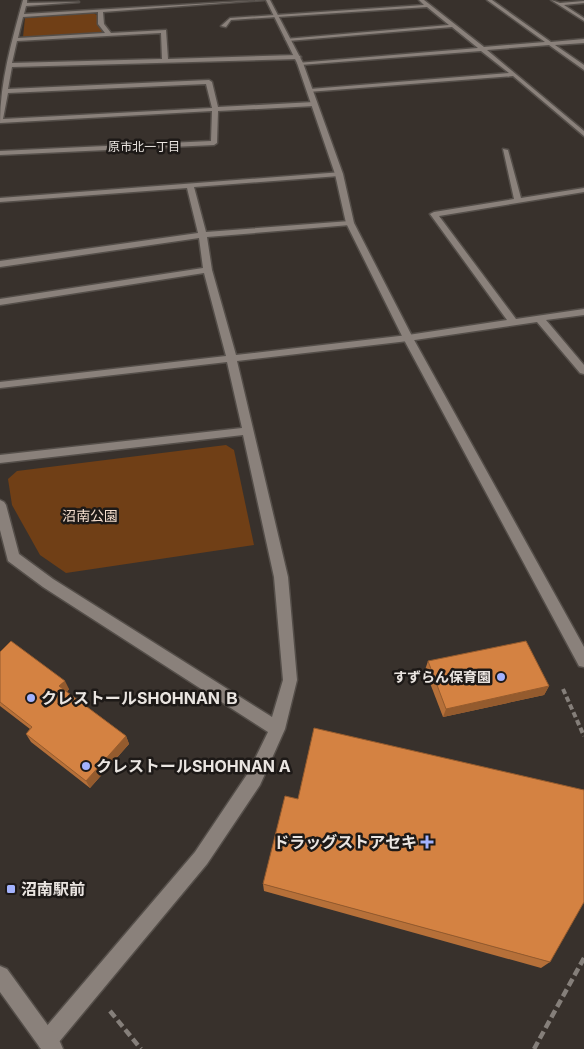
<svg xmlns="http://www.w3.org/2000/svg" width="584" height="1049" viewBox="0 0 584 1049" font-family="Inter,'Noto Sans JP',sans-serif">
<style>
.green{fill:#703f16}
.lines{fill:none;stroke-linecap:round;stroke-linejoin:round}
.minor-casing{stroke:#544e49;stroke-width:3}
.tertiary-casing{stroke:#544e49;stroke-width:3}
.path-far1{stroke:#857f7a;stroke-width:4;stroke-dasharray:5.5 3;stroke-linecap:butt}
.path{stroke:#857f7a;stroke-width:4.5;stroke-dasharray:8 4;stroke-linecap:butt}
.minor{fill:#8a817b;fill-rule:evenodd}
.tertiary{fill:#8a817b;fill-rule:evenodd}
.wall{fill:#b67039}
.shaded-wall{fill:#945b2e}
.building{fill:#d48242;stroke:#945b2e}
.poi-dot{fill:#a3b2fd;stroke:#1d1917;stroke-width:2}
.labels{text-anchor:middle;stroke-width:5;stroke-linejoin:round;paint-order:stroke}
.far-neighbourhood-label{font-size:12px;fill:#eae5e1;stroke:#1d1917}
.park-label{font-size:14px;fill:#f3ddce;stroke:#1d1917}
.poi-label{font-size:14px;font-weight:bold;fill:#eae5e1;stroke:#1d1917;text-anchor:end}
.near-poi-label{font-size:16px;font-weight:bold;fill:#eae5e1;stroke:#1d1917;text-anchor:start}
</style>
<rect width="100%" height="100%" fill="#38312c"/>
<g class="green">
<polygon points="93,13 97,15 98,24 103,31 100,33 23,37 25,18"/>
<polygon points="226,445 234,450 254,545 66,573 40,555 12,505 8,479 17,471"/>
</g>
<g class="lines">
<g class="minor-casing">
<g id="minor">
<path d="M23 0H27V3L79 2 26 6 24 14 264 0 103 12 104 24 111 33 166 30 168 59 298 55 301 57 298 59 12 67 8 89 209 80 212 82 218 107 314 102 317 104 314 106 218 111 217 143 214 145 0 155V151L211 141 212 111 0 123C0 81 12 40 23 0ZM98 12V24L105 33 18 38 23 17ZM161 33 162 59 12 63 17 41ZM206 84 212 108 3 119 8 93Z"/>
<polygon points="419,0 424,0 484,47 545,42 487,0 492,0 551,42 584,39 584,43 555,45 584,65 584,70 549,45 487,50 584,131 584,136 513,76 308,92 310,89 509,73 481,51 300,65 297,63 478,48 452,27 288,41 285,39 449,25 427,7 231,20 226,27 221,26 230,18 424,5"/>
<polygon points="551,0 560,3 584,1 584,3 564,5 584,18 584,21"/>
<polygon points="503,149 508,150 521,198 584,188 584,192 439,216 516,319 584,309 584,315 546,320 584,365 584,374 580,373 537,322 408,341 237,361 288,577 297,680 285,729 260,785 207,864 54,1048 40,1048 37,1041 40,1034 195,852 248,773 268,732 43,587 8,561 7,557 0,530 0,500 4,502 6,505 19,554 53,579 272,717 283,680 274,577 243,435 0,463 0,455 242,428 227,362 0,388 0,382 226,356 204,273 0,305 0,299 203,268 199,238 0,267 0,261 198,233 187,188 0,202 0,198 342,172 342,176 339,176 194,187 206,232 350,221 354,223 350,225 207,237 212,270 236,355 408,335 507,320 430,214 434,212 514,199"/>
</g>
</g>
<g class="tertiary-casing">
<g id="tertiary">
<polygon points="266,0 270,0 303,63 343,174 354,223 413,338 584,647 584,667 579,666 403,338 346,223 335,174 297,63"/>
<polygon points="0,966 7,969 60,1042 63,1049 41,1049 0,992"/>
</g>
</g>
<polyline class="path-far1" points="563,689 584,736"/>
<g class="path">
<polyline points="110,1011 141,1049"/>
<polyline points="534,1049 584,958"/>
</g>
<use href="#minor" class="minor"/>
<use href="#tertiary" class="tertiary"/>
</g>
<g class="wall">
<polygon points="0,652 69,689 67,692 126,736 129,744 90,788 31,742 26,734 30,729 0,706"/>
<polygon points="428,661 549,686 544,695 443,717 425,670"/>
<polygon points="263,884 550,962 541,968 264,891"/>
</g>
<g class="shaded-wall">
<polygon points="65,681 69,689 64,695 59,686"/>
<polygon points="549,686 544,695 443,717 446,709"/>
<polygon points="126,736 129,744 90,788 86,781"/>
</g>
<g class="building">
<polygon points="11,641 65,681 59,686 126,736 86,781 26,734 32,727 0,702 0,652"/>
<polygon points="526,641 549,686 446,709 428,661"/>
<polygon points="314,728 584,790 584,902 550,962 263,884 285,796 298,799"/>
</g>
<g class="poi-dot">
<circle cx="501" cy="677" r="5"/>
<circle cx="31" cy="698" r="5"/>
<circle cx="86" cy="766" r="5"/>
<path d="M424.5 834.5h5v5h5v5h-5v5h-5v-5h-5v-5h5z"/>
<rect x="6" y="884" width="10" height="10" rx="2.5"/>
</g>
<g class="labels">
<g class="far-neighbourhood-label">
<text x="144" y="151">原市北一丁目</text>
</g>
<g class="park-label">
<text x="90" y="521">沼南公園</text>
</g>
<g class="poi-label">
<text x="491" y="682">すずらん保育園</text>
</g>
<g class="near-poi-label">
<text x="41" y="704">クレストールSHOHNAN Ｂ</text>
<text x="96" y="772">クレストールSHOHNAN A</text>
<text x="417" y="848" text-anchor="end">ドラッグストアセキ</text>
<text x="21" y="895">沼南駅前</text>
</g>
</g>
</svg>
